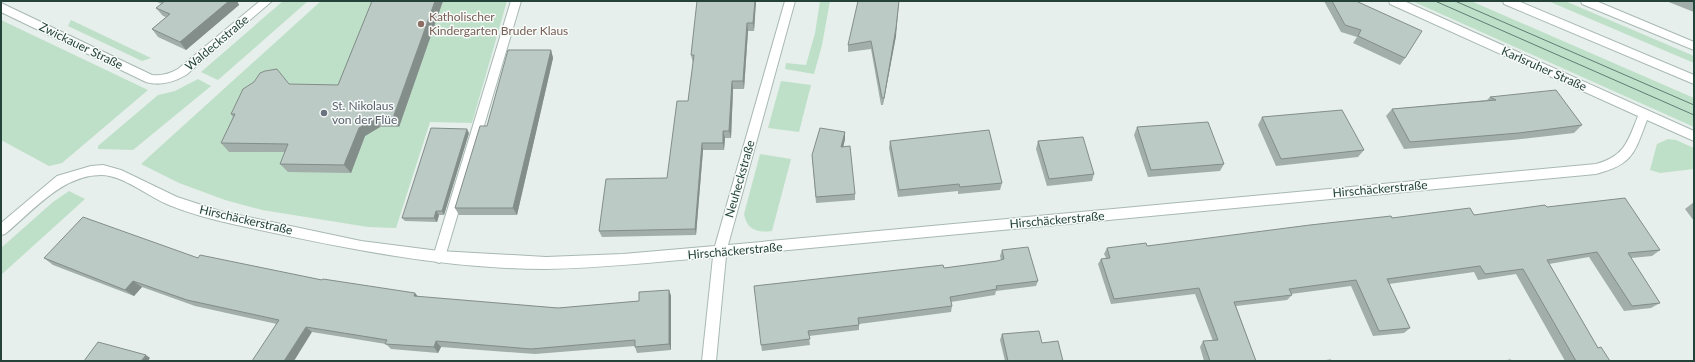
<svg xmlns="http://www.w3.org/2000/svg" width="1695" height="362" viewBox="0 0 1695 362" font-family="Lato,sans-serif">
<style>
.green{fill:#bfe0c8}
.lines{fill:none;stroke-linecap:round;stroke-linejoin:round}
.service-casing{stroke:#a8b8b2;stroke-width:2}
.minor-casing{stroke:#a8b8b2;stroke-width:2}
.tertiary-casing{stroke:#a8b8b2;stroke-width:2}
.service{fill:#fff;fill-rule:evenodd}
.minor{fill:#fff;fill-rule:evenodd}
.tertiary{fill:#fff;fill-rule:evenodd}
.tram{stroke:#5f7d75;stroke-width:1}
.wall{fill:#a1aea9}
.shaded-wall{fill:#838d89}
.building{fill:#bbcac4;stroke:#838d89}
.education-dot{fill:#8d6e63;stroke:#f7fbf9;stroke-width:1.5}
.worship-dot{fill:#6b7280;stroke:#f7fbf9;stroke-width:1.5}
.labels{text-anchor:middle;stroke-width:3;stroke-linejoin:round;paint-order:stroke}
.education-label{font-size:12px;fill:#785e54;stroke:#f7fbf9;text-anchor:start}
.street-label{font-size:12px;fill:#24423a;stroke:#f7fbf9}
.worship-label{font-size:12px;fill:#5b616d;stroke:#f7fbf9;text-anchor:start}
</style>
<rect width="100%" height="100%" fill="#e6efeb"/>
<g class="green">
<polygon points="283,1 308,1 218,80 201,72"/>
<polygon points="321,1 507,1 472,123 430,122 396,228 368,227 262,210 225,200 179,183 141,164"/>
<polygon points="820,1 830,1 822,45 814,74 785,69 786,63 806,65 815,33"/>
<polygon points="1412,1 1471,1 1694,98 1694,127"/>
<polygon points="1548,1 1565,1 1694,56 1694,63"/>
<polygon points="1,20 148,90 62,163 49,166 1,140"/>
<polygon points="71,20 151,58 142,61 68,26"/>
<polygon points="198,79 211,86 133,150 98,149 98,146 158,95 175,91"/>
<polygon points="781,81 811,85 799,132 768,128"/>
<polygon points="1668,139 1676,140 1694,148 1694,169 1660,173 1650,170 1657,144"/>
<path d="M760 154 791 159 772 231C757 233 747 230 744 214Z"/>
<polygon points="69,191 85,199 1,275 1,248 53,202"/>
</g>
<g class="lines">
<g class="service-casing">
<polygon id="service" points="511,1 521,1 445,257 443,261 439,263 435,261 433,257"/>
</g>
<g class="minor-casing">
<g id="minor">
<path d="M260 1H272L186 75C174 82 160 86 146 82L1 12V3L152 75C162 76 169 74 178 69Z"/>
<path d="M785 1H795L728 245 1596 164C1625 156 1628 141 1638 116L1390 4 1389 1H1404L1694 131V141L1647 120C1634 154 1633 164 1596 174L726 256 716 361H702L713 257C658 262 602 268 546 269 441 269 339 247 237 225 214 220 191 214 169 205 149 197 123 175 101 175 62 175 33 211 5 234L1 235V223L57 176 91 166 103 165 121 170 177 197 220 211 361 241 439 251 546 257 623 254 715 246Z"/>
<polygon points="1581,1 1596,1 1694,42 1694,50 1582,4"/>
</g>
</g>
<g class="tertiary-casing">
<polygon id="tertiary" points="1503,1 1518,1 1694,75 1694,84 1504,4"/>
</g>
<use href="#service" class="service"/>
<use href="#minor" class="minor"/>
<use href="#tertiary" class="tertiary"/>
<g class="tram">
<polyline points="1435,1 1694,115"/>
<polyline points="1455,1 1694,105"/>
</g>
</g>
<g class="wall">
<polygon points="155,1 237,1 239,5 186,50 158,37 152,29 166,17 163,16 156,8 162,4"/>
<polygon points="372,1 443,1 399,127 380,127 365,136 351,173 288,172 280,164 285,152 229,152 221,143 233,117 231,114 254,82 289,84 338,85"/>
<polygon points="756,1 754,31 748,31 744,89 733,89 731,138 725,138 724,150 703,150 696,235 602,237 599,231 667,178 688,101 693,63 691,55"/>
<polygon points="1324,1 1356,1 1405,58 1400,65 1353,43 1357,37 1341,32"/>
<polygon points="1666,1 1694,1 1694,12"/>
<polygon points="896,36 883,105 881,105 871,49 848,52 848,45"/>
<polygon points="551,50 553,58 517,215 459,215 455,208 487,126"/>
<polygon points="1490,97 1582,125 1574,133 1512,140 1404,149 1386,116 1392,109 1487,100"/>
<polygon points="1262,117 1364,150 1358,157 1276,166 1258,125"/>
<polygon points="1137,127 1224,164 1220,171 1148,177 1134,135"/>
<polygon points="845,132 845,139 843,146 855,194 855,200 816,203 812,155"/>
<polygon points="469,133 444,215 439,215 437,222 405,221 402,218"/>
<polygon points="890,141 1002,183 1000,190 958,194 958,191 898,197 889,148"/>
<polygon points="1038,141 1094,174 1092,181 1047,186 1036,149"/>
<polygon points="1694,202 1694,221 1685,209"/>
<polygon points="1547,207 1660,250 1652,256 1631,258 1660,303 1651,308 1624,311 1589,257 1549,264 1598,348 1610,361 1565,361 1516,274 1478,280 1474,272 1389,284 1410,328 1404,333 1373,336 1351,286 1291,294 1292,295 1287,300 1236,306 1256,361 1204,361 1200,347 1203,341 1213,341 1195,294 1111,304 1098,264 1101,259 1106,258 1104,254 1107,248 1147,246 1392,218 1474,215"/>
<polygon points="1002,250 1038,281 1036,286 996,291 995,295 951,302 952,306 951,312 859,324 859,330 809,336 810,345 762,351 761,345 944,268 997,261 1001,260 1000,256"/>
<polygon points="44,258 198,258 418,297 558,308 639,301 669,290 671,296 671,350 637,353 635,347 635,346 535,354 441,347 438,353 391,349 386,344 312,332 277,324 195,306 142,287 134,296 53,265"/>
<polygon points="1002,334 1042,343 1063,361 1005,361 1000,340"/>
</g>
<g class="shaded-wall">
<polygon points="229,1 237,1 239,5 186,50 180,42"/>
<polygon points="435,1 443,1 399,127 393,118"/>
<polygon points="755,1 756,1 754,31 753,23"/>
<polygon points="899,1 896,36 883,105 884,98"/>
<polygon points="747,23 748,31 744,89 743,81"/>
<polygon points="551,50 553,58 517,215 513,208"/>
<polygon points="732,81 733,89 731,138 729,131"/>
<polygon points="374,118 380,127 365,136 351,173 344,165 359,128"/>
<polygon points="467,129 469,133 444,215 442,211"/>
<polygon points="723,131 725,138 724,150 723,143"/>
<polygon points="845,132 845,139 842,153 841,147"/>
<polygon points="702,143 703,150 696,235 695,229"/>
<polygon points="436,211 439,215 437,222 434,218"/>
<polygon points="133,281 142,287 134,296 125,290"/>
<polygon points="669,290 671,296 671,350 669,344"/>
<polygon points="415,293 420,299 414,296"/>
<polygon points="306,327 312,332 294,361 284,361"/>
<polygon points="436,341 441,347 438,353 434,347"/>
<polygon points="146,355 150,358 148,361 141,361"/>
</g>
<g class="building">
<polygon points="165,1 229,1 180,42 152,29 170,14 156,8"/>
<polygon points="372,1 435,1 393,118 374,118 359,128 344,165 280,164 288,144 221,143 235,114 231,114 243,89 254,82 260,73 265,71 277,69 289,84 338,85"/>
<polygon points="697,1 755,1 753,23 747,23 743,81 732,81 729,131 723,131 723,143 702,143 695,229 599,231 606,179 667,178 677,101 688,101 694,55 691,55"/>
<polygon points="858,1 899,1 896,28 884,98 882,98 871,41 848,45"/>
<polygon points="1332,1 1356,1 1422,31 1405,58 1358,36 1361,30 1345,25"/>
<polygon points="508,50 551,50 513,208 455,208 480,126 487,126"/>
<polygon points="1556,90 1582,125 1519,133 1410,142 1392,109 1496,100 1490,97"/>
<polygon points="1342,110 1364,150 1281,159 1262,117"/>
<polygon points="1208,122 1224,164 1151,170 1137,127"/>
<polygon points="431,128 467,129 442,211 436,211 434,218 402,218"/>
<polygon points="820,128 845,132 841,147 850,146 855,194 816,197 812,155"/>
<polygon points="989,130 1002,183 960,187 959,184 899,190 890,141"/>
<polygon points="1083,137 1094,174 1049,179 1038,141"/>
<polygon points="1625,198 1660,250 1628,253 1660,303 1632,306 1597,252 1547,260 1598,348 1601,347 1610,361 1576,361 1523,269 1485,274 1480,266 1387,279 1410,328 1379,331 1356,280 1289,289 1292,295 1234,302 1256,361 1210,361 1203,341 1218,340 1199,288 1114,299 1101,259 1110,258 1107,248 1146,243 1147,246 1310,225 1391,216 1392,218 1470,208 1474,215 1545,205 1547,207"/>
<polygon points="83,217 198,258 200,255 322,280 323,279 415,293 414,296 558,308 639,301 639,292 669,290 669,344 635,347 635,340 531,349 436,341 434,347 385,344 387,340 306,327 284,361 252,361 279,320 187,300 133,281 125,290 44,258"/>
<polygon points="1028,247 1038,281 996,286 997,289 950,297 952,306 858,318 859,325 808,331 810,339 761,345 754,286 943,265 944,268 997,261 1004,259 1002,250"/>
<polygon points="1039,331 1042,343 1058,341 1063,361 1008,361 1002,334"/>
<polygon points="98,342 146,355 141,361 84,361"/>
<polygon points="1331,360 1332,361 1320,361"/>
<polygon points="1511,360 1511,361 1502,361"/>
</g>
<circle class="education-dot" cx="421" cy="24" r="4"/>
<circle class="worship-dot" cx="324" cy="113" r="4"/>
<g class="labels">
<g class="education-label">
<text x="429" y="21">Katholischer<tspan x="429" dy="14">Kindergarten Bruder Klaus</tspan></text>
</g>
<g class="street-label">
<text transform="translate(217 43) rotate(-40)" y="4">Waldeckstraße</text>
<text transform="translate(81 46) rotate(26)" y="4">Zwickauer Straße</text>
<text transform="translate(1544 69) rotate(24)" y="4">Karlsruher Straße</text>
<text transform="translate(740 179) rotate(-74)" y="4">Neuheckstraße</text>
<text transform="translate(1380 189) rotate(-5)" y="4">Hirschäckerstraße</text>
<text transform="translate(246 220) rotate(13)" y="4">Hirschäckerstraße</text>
<text transform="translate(1057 220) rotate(-5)" y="4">Hirschäckerstraße</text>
<text transform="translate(735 251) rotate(-5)" y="4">Hirschäckerstraße</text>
</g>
<g class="worship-label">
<text x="332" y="110">St. Nikolaus<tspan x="332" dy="14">von der Flüe</tspan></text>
</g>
</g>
<rect width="1695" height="362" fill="none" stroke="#24423a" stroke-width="4"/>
</svg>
